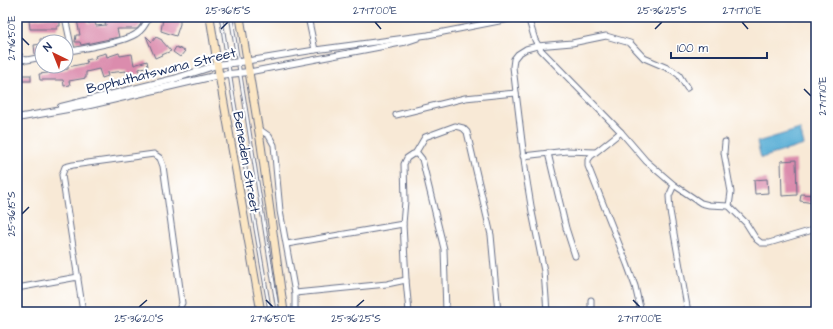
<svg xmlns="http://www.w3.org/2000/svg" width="833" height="329" viewBox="0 0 833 329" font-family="'Architects Daughter',sans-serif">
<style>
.water{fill:#59aed5;stroke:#3a6e9a}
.building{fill:#db8cad}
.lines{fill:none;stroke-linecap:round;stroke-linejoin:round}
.service-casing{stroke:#687088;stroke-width:4.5}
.minor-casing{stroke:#687088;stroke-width:7}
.tertiary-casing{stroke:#687088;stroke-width:8}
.secondary-casing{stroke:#687088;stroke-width:9}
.service{stroke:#fff;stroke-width:2.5}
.minor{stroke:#fff;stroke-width:5}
.tertiary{stroke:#fff;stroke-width:6}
.secondary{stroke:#fbe6c4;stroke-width:7}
.ticks{fill:none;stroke:#1b2f5e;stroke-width:1.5}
.labels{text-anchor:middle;stroke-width:4;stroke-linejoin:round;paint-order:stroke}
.street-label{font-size:14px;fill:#1b2f5e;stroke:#fff}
.neatline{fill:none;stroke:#1b2f5e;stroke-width:1.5}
.ticks-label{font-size:10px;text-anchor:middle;fill:#1b2f5e}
</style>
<rect width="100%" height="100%" fill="#fff"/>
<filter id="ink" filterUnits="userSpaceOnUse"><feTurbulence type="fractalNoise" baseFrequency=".025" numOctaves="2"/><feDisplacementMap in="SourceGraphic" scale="8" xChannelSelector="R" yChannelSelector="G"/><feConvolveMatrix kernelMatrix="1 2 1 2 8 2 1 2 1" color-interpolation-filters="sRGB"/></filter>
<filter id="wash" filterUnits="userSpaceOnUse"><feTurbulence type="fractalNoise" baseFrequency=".012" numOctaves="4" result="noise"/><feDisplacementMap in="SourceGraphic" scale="16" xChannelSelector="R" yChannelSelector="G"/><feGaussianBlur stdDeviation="0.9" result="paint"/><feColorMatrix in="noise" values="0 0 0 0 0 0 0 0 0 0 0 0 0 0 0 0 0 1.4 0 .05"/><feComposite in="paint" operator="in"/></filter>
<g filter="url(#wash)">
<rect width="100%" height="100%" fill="#f8e9d6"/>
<polygon class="water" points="800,129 804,145 761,158 757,142"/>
<g id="blocks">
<g class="building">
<polygon points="48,17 60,17 60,26 57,26 57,29 30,29 29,20"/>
<polygon points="121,17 145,17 143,21 140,21 141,24 137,29 117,29 119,37 81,45 80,42 75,42 76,35 80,35 77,20 88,19 88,23 95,22 96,26 106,25 105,20 117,19 116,18"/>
<polygon points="173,17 180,18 180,24 176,36 161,31 163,18 173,20"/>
<polygon points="146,36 152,42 156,37 162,40 162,41 171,51 155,58"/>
<polygon points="56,37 58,42 40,42 40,39"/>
<polygon points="42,44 42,53 35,54 34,45"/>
<polygon points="176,47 185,51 180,57 173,52"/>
<polygon points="106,53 107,57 119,53 120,56 132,54 134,65 147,61 148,66 139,69 140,74 127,76 126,71 107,73 108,76 102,78 99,69 86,72 86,78 69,81 70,85 64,86 63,80 40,80 39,74 48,73 47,68 58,67 58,71 68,69 68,67 87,63 86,60 96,58 95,56"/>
<rect x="17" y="75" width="14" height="6"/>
<polygon points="796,160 797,195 782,196 781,161"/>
<polygon points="767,179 768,193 755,194 754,180"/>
<polygon points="801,194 815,195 814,203 800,201"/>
</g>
</g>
</g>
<g filter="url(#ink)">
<use href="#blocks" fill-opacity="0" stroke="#687088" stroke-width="1"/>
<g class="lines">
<g class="service-casing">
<g id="service">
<polyline points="221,17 233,96 270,312"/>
<polyline points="231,17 278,312"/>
</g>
</g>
<g class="minor-casing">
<g id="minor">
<polyline points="65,17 72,50"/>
<polyline points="308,17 315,50"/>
<polyline points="528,17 535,40 541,50 621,132 646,161 674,185 701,203 709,205 729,206 746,223 756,239 761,243 769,243 816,229"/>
<polyline points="17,52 22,59 27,60 42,57"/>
<path d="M66 52C84 48 122 43 136 34 143 30 146 24 149 17"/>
<polyline points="247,61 315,50 428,35 520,17"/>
<polyline points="249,72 406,42 418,38"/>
<polyline points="396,115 465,98 516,93"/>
<polyline points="259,129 269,136 274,145 280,211 295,293 295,312"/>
<polyline points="621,132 591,156 588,160 588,166 627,264 635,286 641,312"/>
<polyline points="725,142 724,153 731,192 729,206"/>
<polyline points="548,153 566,228 575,256"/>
<polyline points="415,154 425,137 455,126 463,128 467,132 491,235 498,312"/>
<polyline points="523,156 567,151 595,152"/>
<polyline points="674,185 669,196 670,211 688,312"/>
<polyline points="287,244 403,224"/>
<polyline points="17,288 78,277"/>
<polyline points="295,293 387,284 406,280"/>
<polyline points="591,300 591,312"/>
<polyline points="83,312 62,175 65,167 73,165 154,154 160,158 163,166 182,303 178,311 175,312"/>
<polyline points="409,312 406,280 403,224 405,201 404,164 407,158 413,154 418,154 422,159 444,249 446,312"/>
<polyline points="547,312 544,271 532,212 526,175 513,67 514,59 518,54 526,49 537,46 572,43 606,36 630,43 644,58 672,70 679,75 687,88"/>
</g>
</g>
<g class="tertiary-casing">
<g id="tertiary">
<polyline points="61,107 174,79 217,65 247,61"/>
<polyline points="17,118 90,105 219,75 249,72"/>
</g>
</g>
<g class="secondary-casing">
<g id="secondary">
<polyline points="210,17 219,75 261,312"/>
<polyline points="240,17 261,145 284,312"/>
</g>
</g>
<use href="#service" class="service"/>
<use href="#minor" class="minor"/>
<use href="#tertiary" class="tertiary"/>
<use href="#secondary" class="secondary"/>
</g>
</g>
<path class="ticks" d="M375 22 381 29M742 22 748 29M221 29 228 22M655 29 662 22M22 38 29 45M804 89 811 96M22 214 29 207M266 300 273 307M633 300 640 307M139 307 147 300M356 307 364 300"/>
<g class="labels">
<g class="street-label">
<text transform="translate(161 70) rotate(-14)" y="5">Bophuthatswana Street</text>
<text transform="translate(247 162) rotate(80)" y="5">Beneden Street</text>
</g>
</g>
<rect width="833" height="329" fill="none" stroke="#fff" stroke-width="44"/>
<g transform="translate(54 54) rotate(317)"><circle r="19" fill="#ffffff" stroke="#a4acbf"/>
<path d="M0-3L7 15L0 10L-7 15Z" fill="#c8321e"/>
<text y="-6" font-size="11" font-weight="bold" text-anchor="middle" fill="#1b2f5e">N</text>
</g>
<path d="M671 52v6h96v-6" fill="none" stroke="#1b2f5e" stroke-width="2"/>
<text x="677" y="52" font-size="12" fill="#1b2f5e" stroke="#ffffff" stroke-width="3" paint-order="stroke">100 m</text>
<rect x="22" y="22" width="789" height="285" class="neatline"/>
<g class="ticks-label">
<text x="228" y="14">25°36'15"S</text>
<text x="375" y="14">27°17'00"E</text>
<text x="662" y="14">25°36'25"S</text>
<text x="742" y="14">27°17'10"E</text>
<text transform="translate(11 38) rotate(-90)" y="4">27°16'50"E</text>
<text transform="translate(822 96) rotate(-90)" y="4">27°17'10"E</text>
<text transform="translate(11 214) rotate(-90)" y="4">25°36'15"S</text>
<text x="139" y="322">25°36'20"S</text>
<text x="273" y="322">27°16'50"E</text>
<text x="356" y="322">25°36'25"S</text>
<text x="640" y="322">27°17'00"E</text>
</g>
</svg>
